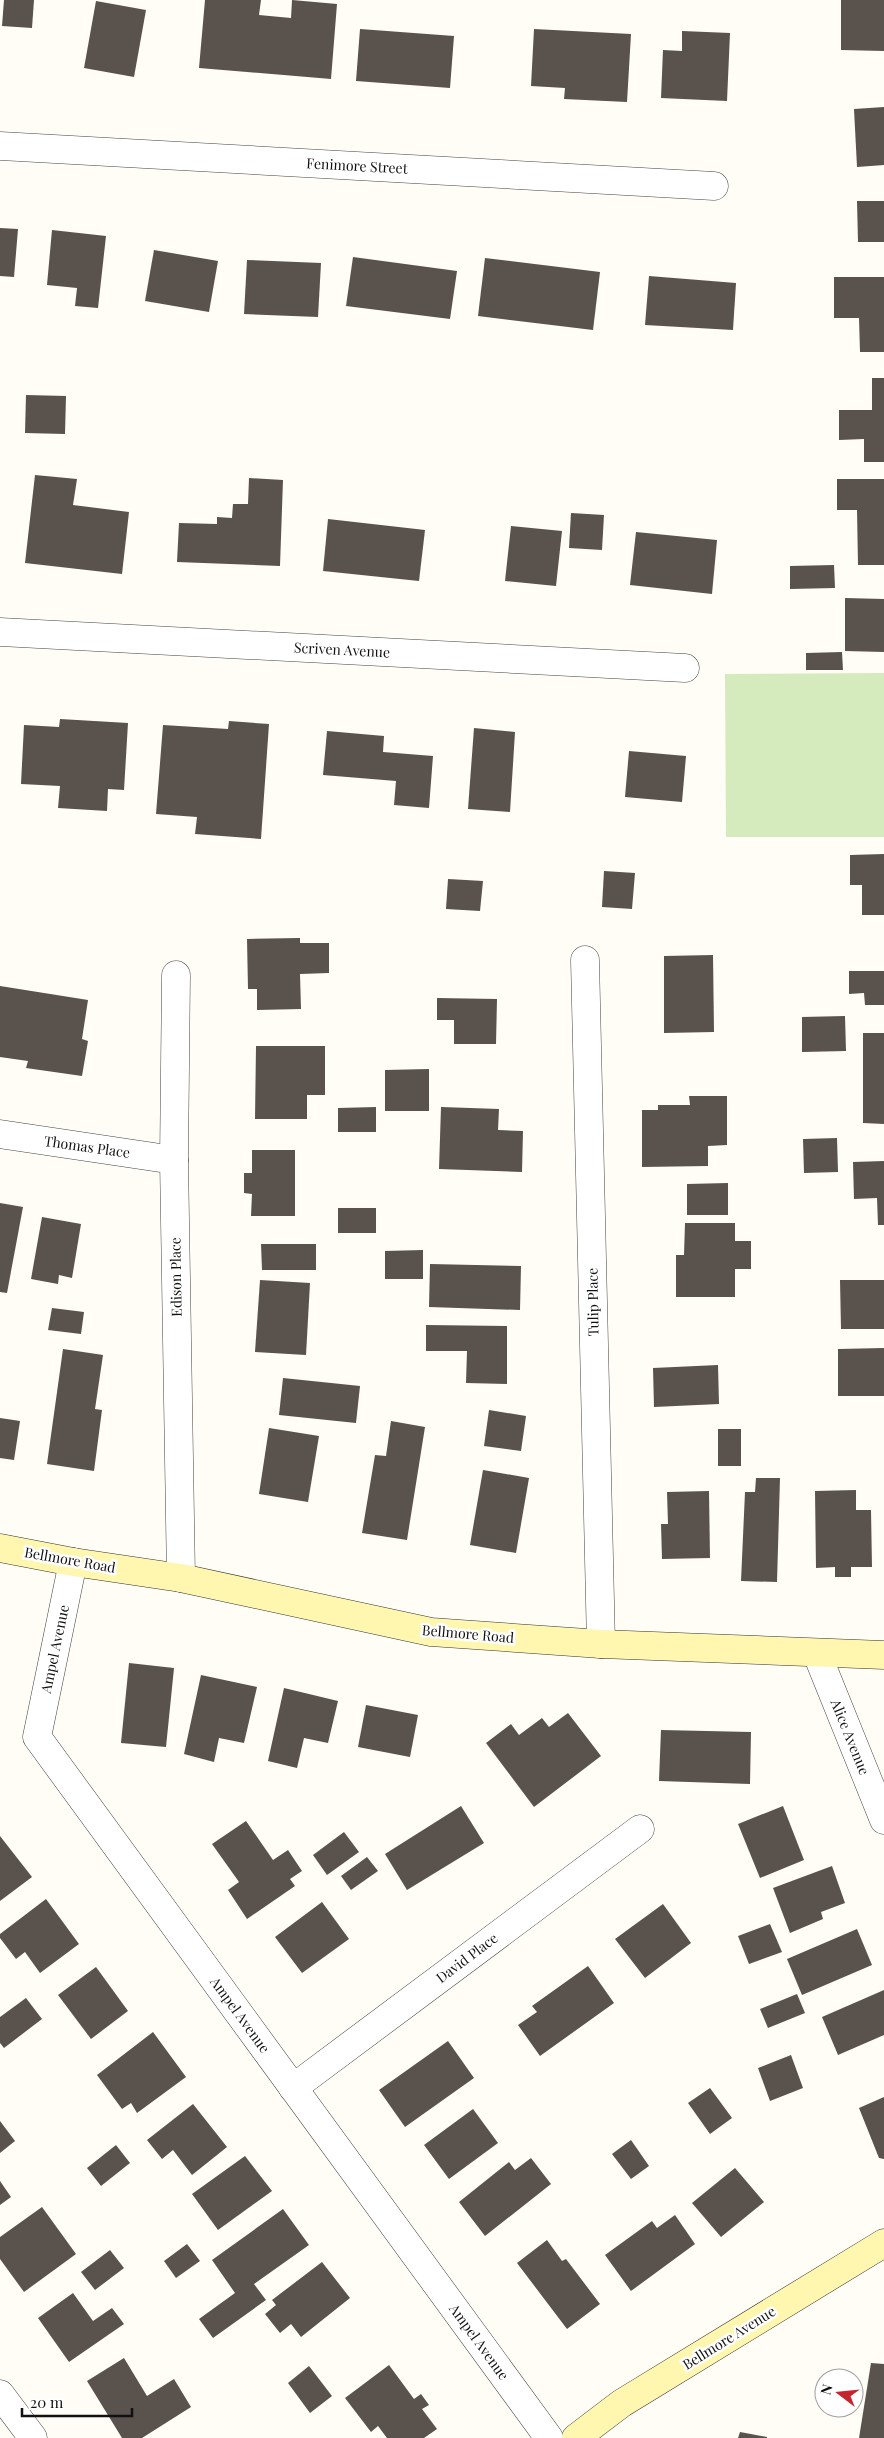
<svg xmlns="http://www.w3.org/2000/svg" width="884" height="2438" viewBox="0 0 884 2438" font-family="'Playfair Display',serif">
<style>
.green{fill:#d5ebbd}
.building{fill:#5a524d}
.lines{fill:none;stroke-linecap:round;stroke-linejoin:round}
.minor-casing{stroke:#444;stroke-width:29}
.secondary-casing{stroke:#333;stroke-width:29}
.minor{stroke:#fff;stroke-width:28}
.secondary{stroke:#fff6b0;stroke-width:28}
.labels{text-anchor:middle;stroke-width:5;stroke-linejoin:round;paint-order:stroke}
.street-label{font-size:14px;fill:#111;stroke:#fff}
</style>
<rect width="100%" height="100%" fill="#fffdf5"/>
<polygon class="green" points="884,673 884,837 726,837 725,674"/>
<g class="building">
<polygon points="4,0 34,0 32,28 2,26"/>
<polygon points="205,0 261,0 259,15 291,18 292,0 337,4 331,79 199,68"/>
<polygon points="841,0 884,0 884,51 841,50"/>
<polygon points="96,1 146,10 134,77 84,68"/>
<polygon points="360,29 454,36 450,88 356,81"/>
<polygon points="534,29 631,34 627,102 564,99 565,88 531,86"/>
<polygon points="682,31 730,33 727,101 661,98 663,50 682,51"/>
<polygon points="884,107 884,165 857,167 854,109"/>
<polygon points="857,201 884,201 884,242 858,242"/>
<polygon points="0,228 18,229 14,277 0,276"/>
<polygon points="52,230 106,236 98,308 75,306 77,288 47,285"/>
<polygon points="154,250 218,261 209,312 145,301"/>
<polygon points="353,257 457,271 450,319 346,306"/>
<polygon points="485,258 600,272 593,330 478,316"/>
<polygon points="247,260 321,263 318,317 244,314"/>
<polygon points="649,276 736,283 733,330 645,325"/>
<polygon points="834,277 884,277 884,352 860,352 859,318 834,318"/>
<polygon points="872,378 884,378 884,462 864,462 864,439 839,440 839,410 872,410"/>
<polygon points="26,395 66,396 65,434 25,433"/>
<polygon points="35,475 77,479 73,505 129,512 122,574 25,563"/>
<polygon points="249,478 283,480 280,566 177,562 179,523 217,524 217,517 232,518 233,504 248,504"/>
<polygon points="837,479 884,479 884,565 858,565 857,510 837,510"/>
<polygon points="571,513 604,515 602,550 569,548"/>
<polygon points="328,519 425,530 419,581 323,571"/>
<polygon points="511,526 562,531 556,586 505,581"/>
<polygon points="636,532 717,540 712,594 630,585"/>
<polygon points="834,565 835,588 790,589 790,566"/>
<polygon points="845,598 884,599 884,652 845,651"/>
<polygon points="842,652 843,670 806,670 806,653"/>
<polygon points="60,719 128,723 124,790 108,789 107,811 58,808 60,786 21,784 24,725 59,727"/>
<polygon points="229,721 269,724 261,839 195,834 197,817 156,814 163,725 228,729"/>
<polygon points="474,728 515,732 510,812 468,809"/>
<polygon points="327,731 384,736 383,752 433,756 429,808 394,805 396,781 323,775"/>
<polygon points="629,751 686,756 682,802 625,797"/>
<polygon points="884,854 884,915 862,915 862,885 850,885 850,855"/>
<polygon points="604,871 635,873 632,909 602,907"/>
<polygon points="448,879 483,881 480,911 446,909"/>
<polygon points="300,938 300,943 329,943 329,973 300,974 301,1009 257,1010 257,989 248,989 247,939"/>
<polygon points="713,955 714,1032 664,1033 664,956"/>
<polygon points="849,971 884,971 884,1005 865,1005 864,993 849,994"/>
<polygon points="0,986 88,1000 82,1039 88,1041 82,1076 26,1068 28,1061 0,1057"/>
<polygon points="437,998 497,999 496,1044 454,1044 454,1020 437,1020"/>
<polygon points="845,1016 846,1051 802,1052 802,1017"/>
<polygon points="863,1033 884,1033 884,1124 863,1123"/>
<polygon points="256,1046 325,1046 325,1095 307,1095 307,1119 255,1119"/>
<polygon points="429,1069 429,1111 385,1111 385,1070"/>
<polygon points="689,1096 727,1096 727,1145 708,1146 708,1166 642,1167 642,1110 658,1110 658,1105 690,1105"/>
<polygon points="376,1107 376,1132 338,1132 338,1108"/>
<polygon points="441,1107 499,1109 498,1130 523,1131 522,1172 439,1169"/>
<polygon points="837,1138 838,1172 804,1173 803,1139"/>
<polygon points="252,1150 295,1150 295,1216 251,1216 252,1194 244,1193 244,1173 252,1173"/>
<polygon points="884,1161 884,1225 878,1225 877,1198 854,1199 853,1162"/>
<polygon points="728,1183 728,1215 687,1215 687,1184"/>
<polygon points="0,1203 23,1207 7,1293 0,1292"/>
<rect x="338" y="1208" width="38" height="25"/>
<polygon points="42,1217 81,1224 72,1278 59,1275 58,1284 31,1279"/>
<polygon points="685,1223 735,1223 735,1241 751,1241 751,1269 735,1269 735,1297 676,1297 676,1255 684,1255"/>
<polygon points="261,1244 316,1244 316,1270 262,1270"/>
<polygon points="423,1250 423,1279 385,1279 385,1251"/>
<polygon points="430,1264 521,1266 520,1310 429,1307"/>
<polygon points="260,1280 310,1283 306,1355 255,1352"/>
<polygon points="840,1280 884,1280 884,1329 841,1329"/>
<polygon points="52,1308 84,1312 81,1334 48,1330"/>
<polygon points="426,1325 507,1326 507,1384 466,1383 467,1351 426,1351"/>
<polygon points="884,1348 884,1396 838,1396 838,1349"/>
<polygon points="63,1349 103,1355 95,1409 102,1410 94,1471 47,1464"/>
<polygon points="718,1365 719,1404 654,1407 653,1368"/>
<polygon points="283,1378 360,1386 356,1423 279,1415"/>
<polygon points="489,1410 526,1416 521,1451 484,1446"/>
<polygon points="0,1418 20,1421 14,1460 0,1458"/>
<polygon points="391,1421 425,1427 407,1540 362,1533 375,1455 386,1456"/>
<polygon points="269,1428 319,1436 308,1502 259,1494"/>
<rect x="718" y="1429" width="23" height="37"/>
<polygon points="483,1470 529,1478 516,1553 470,1545"/>
<polygon points="756,1478 780,1478 777,1582 741,1581 745,1492 755,1492"/>
<polygon points="856,1490 856,1510 871,1510 872,1567 851,1567 851,1577 835,1577 835,1567 816,1568 815,1491"/>
<polygon points="709,1491 710,1558 662,1559 661,1524 668,1524 667,1492"/>
<polygon points="129,1663 174,1668 166,1747 121,1743"/>
<polygon points="201,1675 257,1687 244,1743 219,1738 214,1762 184,1754"/>
<polygon points="284,1688 338,1701 328,1743 304,1738 297,1768 268,1761"/>
<polygon points="366,1705 418,1715 410,1757 358,1747"/>
<polygon points="568,1713 601,1756 534,1807 486,1743 511,1724 519,1735 542,1718 549,1727"/>
<polygon points="661,1730 751,1732 750,1784 659,1781"/>
<polygon points="461,1806 484,1843 407,1890 385,1854"/>
<polygon points="783,1806 804,1860 760,1878 738,1824"/>
<polygon points="246,1821 273,1860 288,1850 302,1871 290,1879 295,1886 247,1919 228,1890 239,1882 212,1844"/>
<polygon points="344,1832 359,1852 327,1875 313,1855"/>
<polygon points="0,1836 32,1877 0,1901"/>
<polygon points="367,1857 378,1871 351,1890 341,1876"/>
<polygon points="832,1866 845,1903 821,1912 823,1919 790,1933 773,1888"/>
<polygon points="46,1899 79,1944 40,1973 25,1952 16,1959 0,1938 0,1934"/>
<polygon points="322,1902 349,1939 302,1973 275,1937"/>
<polygon points="663,1904 691,1943 645,1978 615,1939"/>
<polygon points="770,1924 782,1952 749,1964 738,1936"/>
<polygon points="857,1929 872,1965 802,1995 787,1959"/>
<polygon points="588,1966 614,2003 540,2056 518,2025 537,2012 532,2006"/>
<polygon points="96,1967 128,2011 91,2039 58,1995"/>
<polygon points="884,1990 884,2035 838,2055 822,2017"/>
<polygon points="797,1994 805,2013 768,2028 760,2009"/>
<polygon points="26,1998 42,2019 4,2048 0,2043 0,2017"/>
<polygon points="153,2032 186,2077 137,2113 131,2103 122,2109 97,2075"/>
<polygon points="448,2041 474,2078 405,2127 379,2090"/>
<polygon points="791,2055 803,2088 770,2101 758,2068"/>
<polygon points="710,2088 732,2118 710,2134 688,2103"/>
<polygon points="884,2097 884,2159 879,2158 859,2108"/>
<polygon points="193,2104 227,2147 192,2175 173,2150 162,2159 147,2140"/>
<polygon points="473,2109 498,2143 449,2179 424,2145"/>
<polygon points="0,2121 15,2141 0,2153"/>
<polygon points="631,2140 649,2166 631,2179 612,2154"/>
<polygon points="116,2145 130,2163 101,2186 87,2168"/>
<polygon points="245,2156 272,2191 218,2230 192,2194"/>
<polygon points="531,2158 551,2184 485,2236 459,2202 509,2162 515,2170"/>
<polygon points="735,2168 764,2202 721,2237 692,2203"/>
<polygon points="0,2181 11,2197 0,2205"/>
<polygon points="42,2207 76,2254 24,2292 0,2259 0,2237"/>
<polygon points="283,2209 309,2245 254,2284 266,2300 213,2338 199,2319 235,2293 212,2260"/>
<polygon points="675,2215 695,2244 631,2291 605,2255 652,2221 657,2228"/>
<polygon points="547,2240 562,2261 566,2259 600,2304 567,2329 517,2263"/>
<polygon points="187,2244 200,2261 176,2278 164,2261"/>
<polygon points="110,2250 124,2268 95,2290 81,2272"/>
<polygon points="322,2262 350,2298 301,2337 291,2324 280,2333 265,2314 276,2305 272,2300"/>
<polygon points="73,2293 93,2321 112,2308 124,2324 69,2362 38,2318"/>
<polygon points="124,2358 147,2396 174,2379 191,2407 142,2438 122,2438 87,2381"/>
<polygon points="871,2363 884,2364 884,2438 859,2438"/>
<polygon points="389,2365 414,2399 421,2394 429,2405 422,2409 437,2429 424,2438 387,2438 378,2426 371,2432 345,2398"/>
<polygon points="309,2366 332,2396 310,2413 288,2383"/>
<polygon points="740,2432 767,2437 767,2438 738,2438"/>
</g>
<g class="lines">
<g class="minor-casing">
<g id="minor">
<polyline points="0,146 714,186"/>
<polyline points="0,632 685,668"/>
<polyline points="585,960 601,1644"/>
<polyline points="176,975 174,1160 181,1578"/>
<polyline points="0,1134 174,1160"/>
<polyline points="73,1562 37,1737 549,2438"/>
<polyline points="817,1654 884,1820"/>
<polyline points="293,2088 640,1829"/>
<polyline points="0,2394 33,2438"/>
</g>
</g>
<g class="secondary-casing">
<g id="secondary">
<polyline points="0,1548 73,1562 181,1578 431,1632 601,1644 884,1655"/>
<polyline points="576,2438 622,2403 884,2243"/>
</g>
</g>
<use href="#minor" class="minor"/>
<use href="#secondary" class="secondary"/>
</g>
<g class="labels">
<g class="street-label">
<text transform="translate(357 166) rotate(3)" y="5">Fenimore Street</text>
<text transform="translate(342 650) rotate(3)" y="5">Scriven Avenue</text>
<text transform="translate(87 1147) rotate(8)" y="5">Thomas Place</text>
<text transform="translate(176 1277) rotate(-91)" y="5">Edison Place</text>
<text transform="translate(593 1302) rotate(-91)" y="5">Tulip Place</text>
<text transform="translate(70 1560) rotate(10)" y="5">Bellmore Road</text>
<text transform="translate(468 1634) rotate(5)" y="5">Bellmore Road</text>
<text transform="translate(55 1649) rotate(-78)" y="5">Ampel Avenue</text>
<text transform="translate(850 1737) rotate(68)" y="5">Alice Avenue</text>
<text transform="translate(467 1958) rotate(-37)" y="5">David Place</text>
<text transform="translate(240 2015) rotate(54)" y="5">Ampel Avenue</text>
<text transform="translate(729 2338) rotate(-32)" y="5">Bellmore Avenue</text>
<text transform="translate(479 2342) rotate(54)" y="5">Ampel Avenue</text>
</g>
</g>
<g transform="translate(839 2393) rotate(286)"><circle r="24" fill="#ffffff" stroke="#a0a0a0"/>
<path d="M0-4L9 19L0 12L-9 19Z" fill="#c4262e"/>
<text y="-8" font-size="14" font-weight="bold" text-anchor="middle" fill="#111111">N</text>
</g>
<path d="M22 2408v8h110v-8" fill="none" stroke="#111111" stroke-width="2.5"/>
<text x="30" y="2408" font-size="15" fill="#111111" stroke="#ffffff" stroke-width="4" paint-order="stroke">20 m</text>
</svg>
